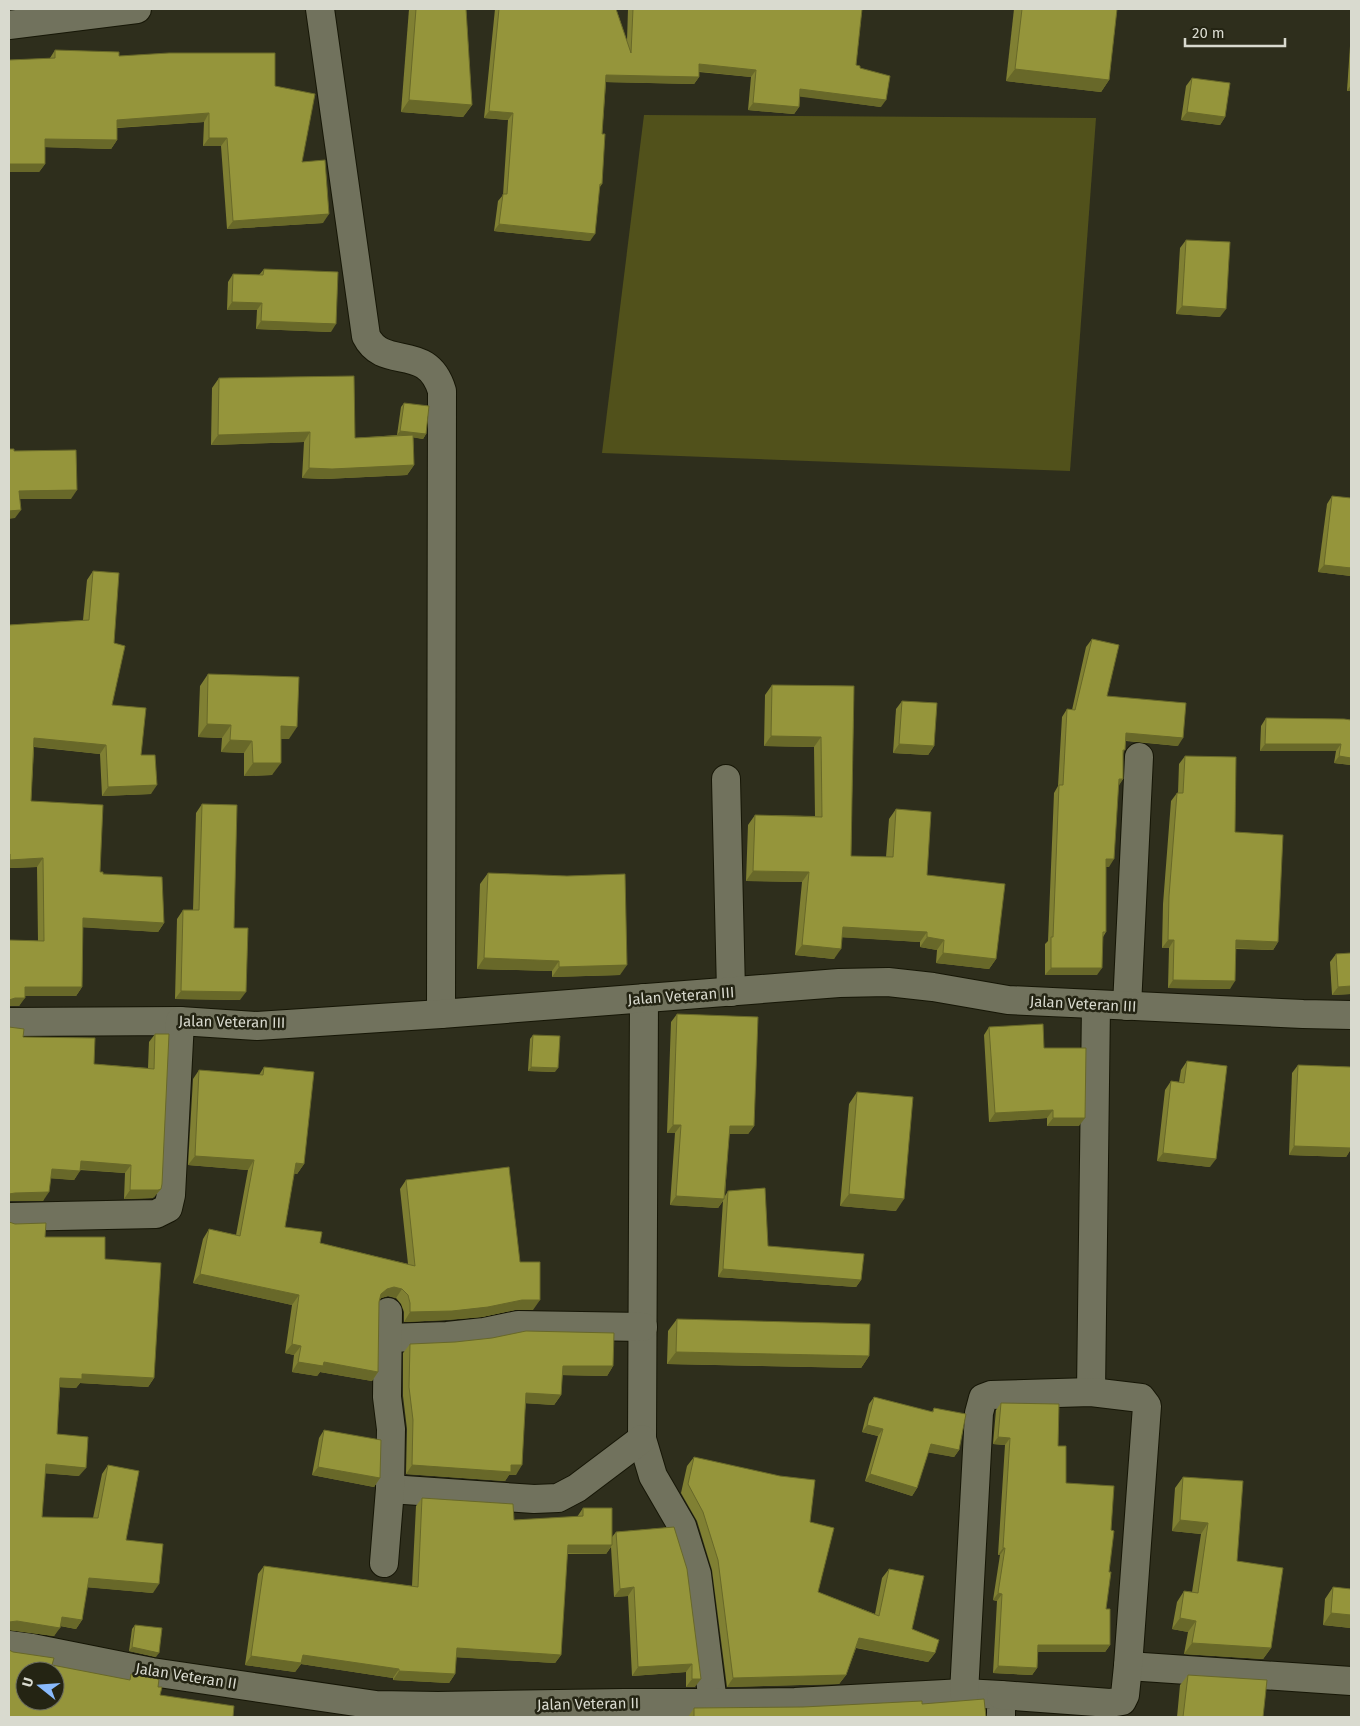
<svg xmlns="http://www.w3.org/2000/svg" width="1360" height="1726" viewBox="0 0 1360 1726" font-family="'Fira Sans',sans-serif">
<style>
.green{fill:#51511b}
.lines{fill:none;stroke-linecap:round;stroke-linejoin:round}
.minor-casing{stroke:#161606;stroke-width:30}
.minor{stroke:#71725d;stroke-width:28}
.wall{fill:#808033}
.shaded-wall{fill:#686829}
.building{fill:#95953b;stroke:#686829;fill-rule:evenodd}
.labels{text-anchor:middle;stroke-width:5;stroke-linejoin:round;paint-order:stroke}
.street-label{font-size:15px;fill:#d9dacf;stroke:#242413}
</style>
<rect width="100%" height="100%" fill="#2e2e1c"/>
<polygon class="green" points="644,115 1096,118 1070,471 602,453"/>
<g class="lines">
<g class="minor-casing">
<g id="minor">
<path d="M320 9 366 336C384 372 427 341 442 391L441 1014"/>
<polyline points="9,25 137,9"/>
<polyline points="726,779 731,992"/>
<polyline points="644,998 642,1439 653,1476 682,1526 697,1574 713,1703"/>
<polyline points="1127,1006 1139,757"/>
<polyline points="9,1022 180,1021 257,1026 441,1014 839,983 888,982 933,987 1008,1000 1303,1014 1351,1015"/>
<polyline points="9,1217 156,1214 168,1208 171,1195 180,1021"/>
<polyline points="388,1338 447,1336 484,1332 518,1325 643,1327"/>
<polyline points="1091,1392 1096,1005"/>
<polyline points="390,1489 534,1499 558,1498 577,1488 642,1439"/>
<polyline points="384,1563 390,1489 391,1429 387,1397 388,1312"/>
<polyline points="9,1645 32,1648 152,1672 376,1705 438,1706 624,1703 713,1703 795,1702 964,1693 1001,1695 1001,1717"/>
<polyline points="1128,1666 1351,1681"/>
<polyline points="964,1693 979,1413 983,1398 991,1395 1091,1392 1141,1398 1147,1406 1128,1666 1125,1695 1122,1701 1110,1703 1001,1695"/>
</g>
</g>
<use href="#minor" class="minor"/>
</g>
<g class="wall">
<polygon points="409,9 466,9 472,105 463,117 401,112"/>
<polygon points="495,9 616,9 627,41 628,9 862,9 856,65 860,68 881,107 800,96 799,107 794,114 748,110 751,77 699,72 699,77 694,84 606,82 602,134 602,184 599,188 590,241 494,231 498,201 503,195 508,120 484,118"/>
<polygon points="1014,9 1117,9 1109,80 1101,92 1006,81"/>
<polygon points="1351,31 1351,91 1347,91"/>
<polygon points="55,50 119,56 275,86 323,223 227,229 221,146 203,146 204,122 117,128 117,140 111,149 45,147 45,164 39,172 50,58"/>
<polygon points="1192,78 1225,117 1220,125 1181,120 1186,86"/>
<polygon points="1186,240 1220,317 1176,314 1180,248"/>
<polygon points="264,269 331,332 256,329 257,310 227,310 228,282 233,274 259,275"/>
<polygon points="219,378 355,438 397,435 401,407 404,403 426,434 423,439 413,437 414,465 407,475 325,479 302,478 304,442 211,445 212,388"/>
<polygon points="1332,496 1351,576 1318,572 1327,504"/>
<polygon points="93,571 114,643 112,705 141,755 151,794 102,796 100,754 34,747 31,801 100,872 164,923 158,932 83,927 82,987 76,996 25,996 19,1006 9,1006 9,940 38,941 37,867 9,868 9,625 83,620 87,580"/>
<polygon points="1092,639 1107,696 1178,746 1126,741 1123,754 1123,779 1118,786 1109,867 1106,867 1106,932 1103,937 1097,975 1045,975 1045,944 1048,941 1054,793 1058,786 1062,717 1067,709 1072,710 1086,647"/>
<polygon points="208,674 289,739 281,739 272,775 244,776 244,753 221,752 222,738 198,737 200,686"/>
<polygon points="772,685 854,686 851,856 886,857 889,819 896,809 927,875 996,959 989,969 936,963 937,950 920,947 920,942 842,937 834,959 795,955 802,882 746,881 748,825 755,815 815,816 814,747 764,746 765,695"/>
<polygon points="902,701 934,746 928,755 893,753 896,709"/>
<polygon points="1266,718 1351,720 1351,765 1334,763 1336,751 1260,751 1261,726"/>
<polygon points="1185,756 1235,832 1278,942 1273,950 1236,949 1230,989 1168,988 1169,948 1162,948 1163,904 1171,801 1177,793 1178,793 1179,764"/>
<polygon points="202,804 234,928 240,1000 175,999 177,919 183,910 193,910 196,813"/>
<polygon points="488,873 620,975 552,977 552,971 477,969 480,884"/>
<polygon points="1351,953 1351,994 1332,995 1330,962 1336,954"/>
<polygon points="677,1014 754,1126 748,1134 729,1134 725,1196 728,1191 768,1246 861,1280 856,1287 718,1277 723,1201 718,1208 670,1205 675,1133 667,1133 671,1022"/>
<polygon points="9,1027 23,1037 94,1064 148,1068 149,1042 155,1034 161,1189 154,1197 152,1198 124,1199 125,1173 80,1170 74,1180 51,1178 43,1201 9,1201"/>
<polygon points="989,1027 1044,1048 1079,1126 1047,1126 1047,1118 989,1122 984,1035"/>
<polygon points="533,1035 555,1072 528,1071 530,1039"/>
<polygon points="1187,1061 1210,1167 1157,1161 1165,1090 1171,1081 1179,1082 1181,1070"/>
<polygon points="1298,1065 1351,1067 1351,1149 1346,1157 1289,1155 1292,1073"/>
<polygon points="264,1067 304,1164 297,1174 294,1173 285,1227 320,1243 408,1264 400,1189 406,1180 520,1262 533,1310 515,1310 482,1317 446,1320 404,1322 404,1312 401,1304 396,1298 388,1296 381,1298 379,1302 378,1372 372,1381 320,1372 317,1376 292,1372 294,1355 285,1353 292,1305 193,1283 203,1239 209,1229 236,1235 248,1170 188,1165 193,1079 199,1070 259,1075"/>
<polygon points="857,1092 896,1211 840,1206 849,1104"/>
<polygon points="9,1222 45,1237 105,1259 154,1378 148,1387 80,1383 76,1388 60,1387 57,1434 79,1476 45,1473 42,1517 93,1518 102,1474 108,1465 126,1540 153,1593 87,1587 82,1620 76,1629 60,1626 54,1636 9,1630"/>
<polygon points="677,1319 869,1356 861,1368 667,1364 668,1331"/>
<polygon points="410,1344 613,1366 607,1376 562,1375 561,1395 554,1405 526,1403 516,1475 509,1475 505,1481 406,1474 407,1429 403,1396 403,1353"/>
<polygon points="874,1397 932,1412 934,1408 959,1450 954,1457 928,1452 917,1488 912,1496 865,1481 878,1436 862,1432 869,1404"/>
<polygon points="1001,1403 1058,1446 1066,1483 1111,1530 1106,1609 1110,1645 1105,1652 1038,1652 1037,1668 1032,1675 993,1673 997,1601 993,1600 1000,1555 998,1555 1005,1445 993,1444 996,1410"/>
<polygon points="324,1430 380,1478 374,1487 312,1475 319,1438"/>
<polygon points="694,1457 810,1522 818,1592 875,1614 882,1578 889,1569 912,1629 935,1653 928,1662 856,1648 846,1675 839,1684 727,1687 712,1570 697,1521 681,1493 687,1466"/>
<polygon points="1183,1477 1237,1561 1271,1648 1263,1659 1184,1654 1188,1632 1172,1629 1177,1602 1184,1591 1192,1592 1201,1534 1172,1531 1175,1488"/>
<polygon points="422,1498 514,1520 577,1517 583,1508 612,1537 616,1532 674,1527 695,1687 686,1687 686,1672 632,1676 628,1596 614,1597 611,1547 606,1554 567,1554 561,1655 555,1663 456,1657 455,1674 449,1683 393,1680 393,1678 301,1664 295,1672 245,1665 258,1574 264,1566 412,1586 416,1506"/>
<polygon points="1351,1571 1351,1628 1323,1625 1325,1599 1333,1587 1350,1589"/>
<polygon points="135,1625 156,1657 129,1651 132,1629"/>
<polygon points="1188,1675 1263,1717 1177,1717 1180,1685"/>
<polygon points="922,1704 986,1717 688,1717 694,1708 803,1707"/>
</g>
<g class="shaded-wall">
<polygon points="699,64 756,70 751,77 694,71"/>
<polygon points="1015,69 1109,80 1101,92 1006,81"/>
<polygon points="606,75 699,77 694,84 601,82"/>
<polygon points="1351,85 1351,91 1347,91"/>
<polygon points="800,89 886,100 881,107 795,96"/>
<polygon points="409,100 472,105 463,117 401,112"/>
<polygon points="753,103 799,107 794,114 748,110"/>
<polygon points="489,111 513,113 508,120 484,118"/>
<polygon points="1187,112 1225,117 1220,125 1181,120"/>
<polygon points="209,113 204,122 111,128 117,120"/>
<polygon points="209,138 227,138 221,146 203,146"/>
<polygon points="45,139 117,140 111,149 39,147"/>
<polygon points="9,164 45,164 39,172 9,172"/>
<polygon points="329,214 323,223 227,229 233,221"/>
<polygon points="499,224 595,234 590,241 494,231"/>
<polygon points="232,302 262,303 257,310 227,310"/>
<polygon points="1182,306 1226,309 1220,317 1176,314"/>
<polygon points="261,321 336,324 331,332 256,329"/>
<polygon points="400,431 426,434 423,439 397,435"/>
<polygon points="310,432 304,442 211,445 218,435"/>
<polygon points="414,465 407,475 325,479 302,478 309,468"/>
<polygon points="77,490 71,499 13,499 19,491"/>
<polygon points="21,510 15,518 9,519 9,511"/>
<polygon points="1324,565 1351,568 1351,576 1318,572"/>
<polygon points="207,724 231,725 222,738 198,737"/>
<polygon points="281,726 297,727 289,739 272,739"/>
<polygon points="1126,733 1183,738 1178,746 1120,740"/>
<polygon points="771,736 821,737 814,747 764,746"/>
<polygon points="34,738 106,745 100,754 28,746"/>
<polygon points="230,740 252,741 244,753 221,752"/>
<polygon points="899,744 934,746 928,755 893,753"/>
<polygon points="1265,744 1341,744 1336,751 1260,751"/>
<polygon points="1339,756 1351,758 1351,765 1334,763"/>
<polygon points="253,763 281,763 272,775 244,776"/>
<polygon points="1119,779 1123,779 1118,787"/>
<polygon points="157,785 151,794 102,796 108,787"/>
<polygon points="43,858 37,867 9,868 9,861 10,860"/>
<polygon points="1106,859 1114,859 1109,867 1101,867"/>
<polygon points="753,871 809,872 802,882 746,881"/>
<polygon points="83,918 164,923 158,932 77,927"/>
<polygon points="843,927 927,932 920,942 836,937"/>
<polygon points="927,937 944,940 937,950 920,947"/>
<polygon points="1168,940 1174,940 1169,948 1162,948"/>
<polygon points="1236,940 1278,942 1273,950 1230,948"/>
<polygon points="802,945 841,949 834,959 795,955"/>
<polygon points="943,953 996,959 989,969 936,963"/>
<polygon points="484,958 559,961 552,971 477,969"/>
<polygon points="627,965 620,975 552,977 559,967"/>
<polygon points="1051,968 1102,968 1097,975 1045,975"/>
<polygon points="1173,980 1235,981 1230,989 1168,988"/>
<polygon points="1351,986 1351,994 1332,995 1338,987"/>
<polygon points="25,987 82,987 76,996 19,996"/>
<polygon points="181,991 246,992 240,1000 175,999"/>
<polygon points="15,998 25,998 19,1006 9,1006 9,1000"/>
<polygon points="531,1067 558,1068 555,1072 528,1071"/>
<polygon points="1053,1110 1047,1118 989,1122 995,1113"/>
<polygon points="1053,1118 1085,1118 1079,1126 1047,1126"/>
<polygon points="673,1125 681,1125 675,1133 667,1133"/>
<polygon points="730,1126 754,1126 748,1134 724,1134"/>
<polygon points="1294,1146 1351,1148 1351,1149 1346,1157 1289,1155"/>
<polygon points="1163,1153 1216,1159 1210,1167 1157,1161"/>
<polygon points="195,1156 254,1160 248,1170 188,1165"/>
<polygon points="81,1161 131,1165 125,1173 75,1169"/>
<polygon points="296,1163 304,1164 297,1174 289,1173"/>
<polygon points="52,1169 80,1171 74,1180 45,1178"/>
<polygon points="161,1189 154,1197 152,1198 124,1199 130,1190"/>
<polygon points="49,1192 43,1201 9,1201 9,1194 15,1193"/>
<polygon points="849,1194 904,1199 896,1211 840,1206"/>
<polygon points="676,1196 724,1199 718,1208 670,1205"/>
<polygon points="723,1269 861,1280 856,1287 718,1277"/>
<polygon points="200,1274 299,1295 292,1305 193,1283"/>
<polygon points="394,1287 402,1289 396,1298 388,1296 381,1298 375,1304 381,1294 387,1289"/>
<polygon points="522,1300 540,1300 533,1310 515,1310 482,1317 446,1320 404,1322 410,1312"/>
<polygon points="292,1344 301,1346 294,1355 285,1353"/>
<polygon points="676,1352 869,1356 861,1368 667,1364"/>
<polygon points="298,1362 324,1362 378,1372 372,1381 320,1372 317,1376 292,1372"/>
<polygon points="563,1366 613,1366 607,1376 556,1375"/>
<polygon points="82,1374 154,1378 148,1387 80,1383 76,1388 54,1387 60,1378"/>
<polygon points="526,1393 561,1395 554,1405 520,1403"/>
<polygon points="867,1425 883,1429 878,1436 862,1432"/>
<polygon points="998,1437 1010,1438 1005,1445 993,1444"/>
<polygon points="931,1444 959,1450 954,1457 925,1452"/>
<polygon points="46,1464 86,1468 79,1476 40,1473"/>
<polygon points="412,1465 522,1465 516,1475 509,1475 505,1481 406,1474"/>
<polygon points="318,1467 380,1478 374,1487 312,1475"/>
<polygon points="870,1474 917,1488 912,1496 865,1481"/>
<polygon points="1180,1520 1208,1523 1201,1534 1172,1531"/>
<polygon points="568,1545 612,1545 606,1554 562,1553"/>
<polygon points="1003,1548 1005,1548 1000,1555 998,1555"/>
<polygon points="89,1578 159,1584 153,1593 83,1587"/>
<polygon points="634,1587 628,1596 614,1597 620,1589"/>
<polygon points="998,1593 1002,1594 997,1601 993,1600"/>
<polygon points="1331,1613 1351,1615 1351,1628 1323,1625"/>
<polygon points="62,1617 82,1620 76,1629 56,1625"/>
<polygon points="1180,1618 1196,1621 1188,1632 1172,1629"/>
<polygon points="17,1621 60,1628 54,1636 9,1630 9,1622"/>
<polygon points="859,1638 935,1653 928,1662 853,1647"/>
<polygon points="1192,1643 1271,1648 1263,1659 1184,1654"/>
<polygon points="1038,1645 1110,1645 1105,1652 1033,1652"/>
<polygon points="132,1647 159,1653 156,1657 129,1651"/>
<polygon points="457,1648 561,1655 555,1663 451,1657"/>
<polygon points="303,1655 399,1669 393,1678 301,1664 295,1672 245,1665 251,1656"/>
<polygon points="692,1664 686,1672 632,1676 638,1667"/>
<polygon points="998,1666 1037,1668 1032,1675 993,1673"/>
<polygon points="399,1671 455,1674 449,1683 393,1680"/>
<polygon points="846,1675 839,1684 727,1687 733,1678"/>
<polygon points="692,1679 701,1679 695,1687 686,1687"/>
</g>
<g class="building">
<polygon points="416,9 466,9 472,105 409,100"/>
<polygon points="499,9 616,9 631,53 633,9 862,9 856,65 860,66 860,68 890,76 886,100 800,89 799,107 753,103 756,70 699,64 699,77 606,75 602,134 605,134 602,184 600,184 595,234 499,224 503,194 507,194 513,113 489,111"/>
<polygon points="1022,9 1117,9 1109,80 1015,69"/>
<polygon points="55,50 119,52 119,56 169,53 275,53 275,86 315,94 302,162 325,160 329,214 233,221 227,138 209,138 209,113 117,120 117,140 45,139 45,164 9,164 9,60 55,58"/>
<polygon points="1192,78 1230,83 1225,117 1187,112"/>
<polygon points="1186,240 1230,242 1226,309 1182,306"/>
<polygon points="264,269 338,272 336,324 261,321 262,303 232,302 233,274 263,275"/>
<polygon points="354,376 355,438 413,435 414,465 332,469 309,468 310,432 218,435 219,378"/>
<polygon points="404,403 429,406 426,434 400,431"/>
<polygon points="9,449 14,449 14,451 76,450 77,490 19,491 21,510 9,511"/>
<polygon points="1332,496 1351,498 1351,568 1324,565"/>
<polygon points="93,571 119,573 114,643 125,646 112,705 146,708 141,755 155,755 157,785 108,787 106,745 34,738 31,801 103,805 100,872 103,872 103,874 162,877 164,923 83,918 82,987 25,987 25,998 15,998 9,1000 9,940 44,941 43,858 10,860 10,854 9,854 9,625 89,620"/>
<polygon points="1092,639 1119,645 1107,696 1186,703 1183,738 1126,733 1125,750 1123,750 1123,779 1119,779 1114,859 1106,859 1106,932 1103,932 1102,968 1051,968 1051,937 1053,937 1059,785 1063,785 1067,709 1075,710"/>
<polygon points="208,674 299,677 297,727 281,726 281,763 253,763 252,741 230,740 231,725 207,724"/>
<polygon points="772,685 854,686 851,856 893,857 896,809 931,812 927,875 1005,884 996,959 943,953 944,940 927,937 927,932 843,927 841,949 802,945 809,872 753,871 755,815 822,817 821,737 771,736"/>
<polygon points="902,701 937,703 934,746 899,744"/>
<polygon points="1266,718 1344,719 1351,720 1351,758 1339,756 1341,744 1265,744"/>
<polygon points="1185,756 1236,757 1235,832 1283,835 1278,942 1236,940 1235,981 1173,980 1174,940 1168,940 1169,896 1177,793 1183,793"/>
<polygon points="202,804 237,805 234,928 248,928 246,992 181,991 183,910 199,910"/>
<polygon points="488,873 567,876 625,874 627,965 559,967 559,961 484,958"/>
<polygon points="1351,953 1351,986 1338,987 1336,954"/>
<polygon points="677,1014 758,1017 754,1126 730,1126 724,1199 676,1196 681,1125 673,1125"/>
<polygon points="1043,1024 1044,1048 1086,1048 1085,1118 1053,1118 1053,1110 995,1113 989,1027"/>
<polygon points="9,1027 24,1029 23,1037 95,1038 94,1064 154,1069 155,1034 169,1034 162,1184 161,1189 158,1190 130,1190 131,1165 81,1161 80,1171 52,1169 49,1192 15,1193 9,1194"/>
<polygon points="533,1035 560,1036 558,1068 531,1067"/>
<polygon points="1187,1061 1227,1066 1216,1159 1163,1153 1171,1081 1184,1083"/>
<polygon points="1298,1065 1351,1067 1351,1148 1294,1146"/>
<polygon points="264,1067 314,1072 304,1164 296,1163 285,1227 322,1232 320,1243 415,1266 406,1180 509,1167 520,1262 540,1262 540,1300 522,1300 488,1307 452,1311 410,1312 410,1303 408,1295 402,1289 394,1287 387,1289 381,1294 379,1302 378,1372 324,1362 323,1366 298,1362 301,1346 292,1344 299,1295 200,1274 209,1229 240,1236 254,1160 195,1156 199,1070 263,1075"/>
<polygon points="857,1092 913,1097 904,1199 849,1194"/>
<polygon points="765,1188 768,1246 864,1254 861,1280 723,1269 728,1191"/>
<polygon points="9,1222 15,1224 46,1223 45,1237 105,1237 105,1259 161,1263 154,1378 82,1374 82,1379 60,1378 57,1434 88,1437 86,1468 46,1464 42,1517 98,1518 108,1465 139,1471 126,1540 163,1544 159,1584 89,1578 82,1620 62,1617 60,1628 17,1621 9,1622"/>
<polygon points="677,1319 870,1324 869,1356 676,1352"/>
<polygon points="526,1331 614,1333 613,1366 563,1366 561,1395 526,1393 522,1465 511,1465 511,1472 412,1465 413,1420 409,1387 410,1344 455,1342 492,1338"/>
<polygon points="874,1397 933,1412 934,1408 966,1414 959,1450 931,1444 917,1488 870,1474 883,1429 867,1425"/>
<polygon points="1001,1403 1059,1404 1058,1446 1066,1446 1066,1483 1114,1486 1111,1530 1114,1531 1109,1572 1111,1572 1106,1609 1110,1609 1110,1645 1038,1645 1037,1668 998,1666 1002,1594 998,1593 1005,1548 1003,1548 1010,1438 998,1437"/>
<polygon points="324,1430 381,1440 380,1478 318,1467"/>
<polygon points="694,1457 780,1476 815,1480 810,1522 834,1528 818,1592 879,1616 889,1569 924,1576 912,1629 939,1640 935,1653 859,1638 846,1675 733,1678 718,1560 703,1512 688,1484"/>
<polygon points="1183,1477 1243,1481 1237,1561 1283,1568 1271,1648 1192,1643 1196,1621 1180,1618 1184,1591 1198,1593 1208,1523 1180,1520"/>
<polygon points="422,1498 513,1504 514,1520 583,1516 583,1508 612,1508 612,1545 568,1545 561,1655 457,1648 455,1674 399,1671 399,1669 303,1655 301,1663 251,1656 264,1566 418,1587"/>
<polygon points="674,1527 687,1569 701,1679 692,1679 692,1664 638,1667 634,1587 620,1589 616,1532"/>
<polygon points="1333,1587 1351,1589 1351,1615 1331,1613"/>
<polygon points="135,1625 162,1628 159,1653 132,1647"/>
<path d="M9 1650 13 1652 54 1658 52 1665 130 1680 131 1674 159 1679 158 1687H162L160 1695 234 1706 233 1717H9ZM25 1671H55V1701H25Z"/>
<polygon points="1188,1675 1267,1680 1263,1717 1183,1717"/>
<polygon points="984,1699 986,1717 694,1717 694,1708 803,1707 922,1701 922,1704"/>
</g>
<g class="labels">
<g class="street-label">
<text transform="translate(681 996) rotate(-4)" y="5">Jalan Veteran III</text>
<text transform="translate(1083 1004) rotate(3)" y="5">Jalan Veteran III</text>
<text transform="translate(232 1022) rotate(1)" y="5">Jalan Veteran III</text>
<text transform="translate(186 1676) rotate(9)" y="5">Jalan Veteran II</text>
<text transform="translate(588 1704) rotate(-1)" y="5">Jalan Veteran II</text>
</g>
</g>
<rect width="1360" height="1726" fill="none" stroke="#d9dacf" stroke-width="20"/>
<g transform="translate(40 1686) rotate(287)"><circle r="24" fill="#242413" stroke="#6c6d5e"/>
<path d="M0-4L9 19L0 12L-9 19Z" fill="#89bafc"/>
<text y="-8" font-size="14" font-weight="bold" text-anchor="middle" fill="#d9dacf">U</text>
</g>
<path d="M1185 38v8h100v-8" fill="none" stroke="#d9dacf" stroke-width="2.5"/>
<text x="1192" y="38" font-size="15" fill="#d9dacf" stroke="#242413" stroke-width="4" paint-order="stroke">20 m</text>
</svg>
